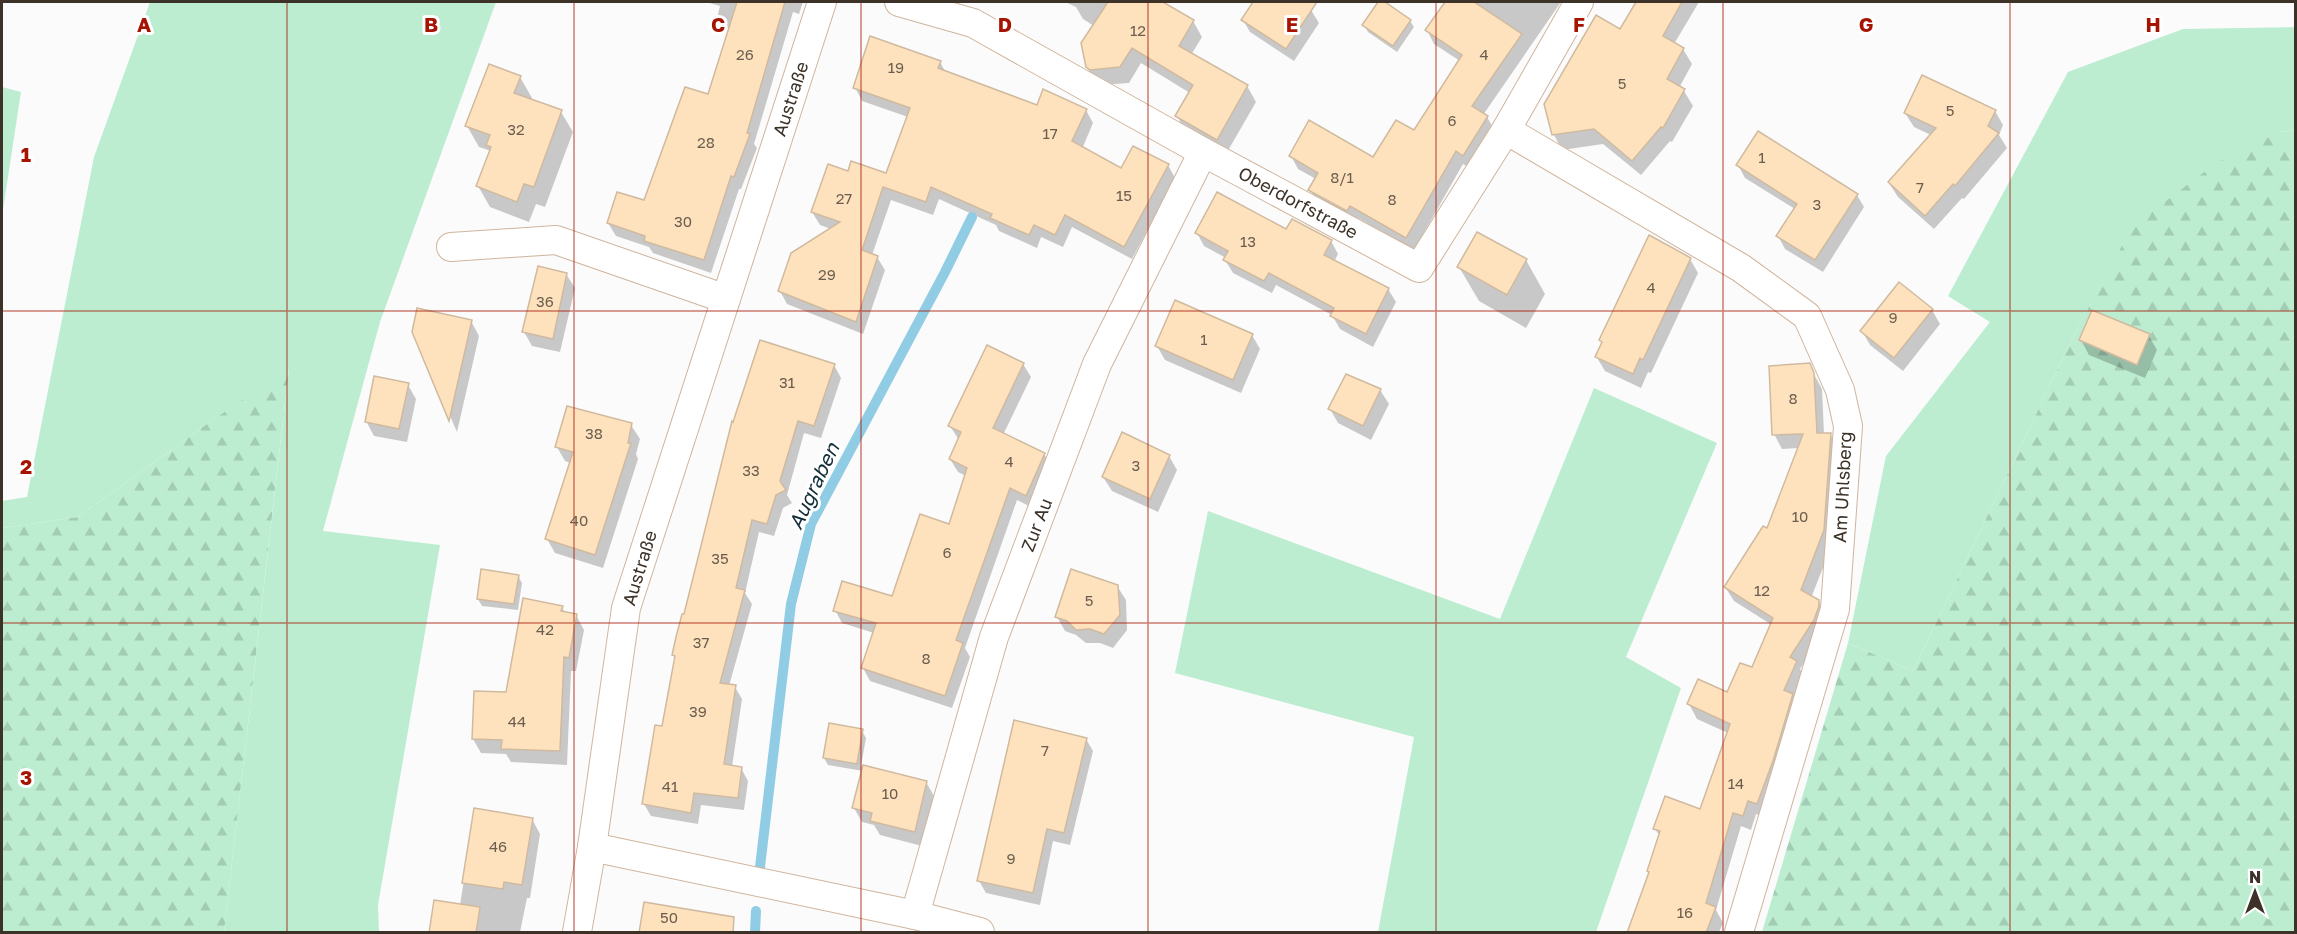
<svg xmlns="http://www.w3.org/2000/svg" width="2297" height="934" viewBox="0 0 2297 934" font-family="'Golos Text',sans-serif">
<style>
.grass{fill:#bcedd0}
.forest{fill:url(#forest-firs)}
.shadow{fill:#0003}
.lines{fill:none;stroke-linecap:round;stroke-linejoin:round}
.stream{stroke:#91cce5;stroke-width:10}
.building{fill:#fee2be;stroke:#d0ba9f;stroke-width:1.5}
.street-casing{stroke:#cfb59d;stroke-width:30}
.street{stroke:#fff;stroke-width:28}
.grid{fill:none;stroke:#a61300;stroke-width:1.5;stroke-opacity:0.55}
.labels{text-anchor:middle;stroke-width:6;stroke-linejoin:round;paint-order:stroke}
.number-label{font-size:15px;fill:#6c5e4e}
.street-label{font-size:18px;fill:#3c3228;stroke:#fff}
.water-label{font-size:20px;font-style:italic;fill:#112e39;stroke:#fff}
.grid-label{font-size:20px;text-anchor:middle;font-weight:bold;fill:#a61300;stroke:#fff;stroke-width:6;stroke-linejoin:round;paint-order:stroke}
</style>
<defs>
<pattern id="forest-firs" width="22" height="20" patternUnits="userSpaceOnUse" patternTransform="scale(1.5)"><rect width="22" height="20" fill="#bcedd0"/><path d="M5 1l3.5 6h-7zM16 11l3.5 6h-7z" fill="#a2ccb3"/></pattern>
</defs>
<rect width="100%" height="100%" fill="#fbfbfb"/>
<g class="grass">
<polygon points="150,2 496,2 380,322 323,531 440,545 378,905 379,932 224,932 289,369 207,424 78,517 2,528 2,501 27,497 94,157"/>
<polygon points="2295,27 2295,130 2280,132 2132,228 2076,331 1913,671 1848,643 1886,456 1990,322 1948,296 2068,72 2183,29"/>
<polygon points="2,87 21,92 2,216"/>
<polygon points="1594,388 1717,443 1626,657 1681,688 1596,932 1378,932 1414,737 1175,673 1208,511 1500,619"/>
</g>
<g class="forest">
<polygon points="2295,130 2295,932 1762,932 1848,643 1913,671 2076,331 2132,227 2216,163 2280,132"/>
<polygon points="289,368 224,932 2,932 2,528 78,517 207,424"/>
</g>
<g class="shadow">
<polygon points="706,2 803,2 799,14 793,12 754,144 757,148 741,189 739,189 711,273 653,253 649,247 616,236 608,223 645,202 709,96 730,29 725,27 718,14 720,6"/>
<polygon points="1065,2 1160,2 1193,21 1202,37 1191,55 1247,86 1256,102 1226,154 1186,132 1177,116 1190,93 1141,63 1129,83 1100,85 1096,83 1087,67 1094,26 1083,19 1076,7"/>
<polygon points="1254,2 1299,2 1311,10 1319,23 1294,61 1250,32 1243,20"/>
<polygon points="1380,2 1410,21 1414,27 1397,52 1368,32 1364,25"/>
<polygon points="1447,2 1561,2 1483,115 1487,117 1495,131 1471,169 1463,164 1414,250 1358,218 1355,223 1318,203 1310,190 1316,179 1298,169 1291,156 1373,159 1414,132 1460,61 1434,44 1427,30"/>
<polygon points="1637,2 1699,2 1674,44 1683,49 1692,64 1679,88 1684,91 1693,106 1672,142 1670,141 1641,175 1603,144 1562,150 1554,135 1545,104 1621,31"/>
<polygon points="940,62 946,73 1037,107 1086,110 1093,123 1082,149 1121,170 1168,165 1175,178 1132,259 1072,227 1063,247 1041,237 1037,248 999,231 996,225 939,199 933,215 891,200 872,255 877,257 885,270 863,334 787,304 780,291 831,229 820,225 812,212 849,173 886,175 908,117 862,101 855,87"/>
<polygon points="520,77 532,98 531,101 561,112 573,132 545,207 536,204 529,222 490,207 478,186 491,151 479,147 467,126"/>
<polygon points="1995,111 2003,125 1999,135 2007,148 1964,199 1962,198 1934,229 1898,197 1889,183 1931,135 1914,127 1905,113"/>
<polygon points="1738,165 1857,195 1864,207 1823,272 1785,249 1778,236 1795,209 1745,178"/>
<polygon points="1287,231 1331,241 1338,254 1334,262 1388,289 1396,302 1373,347 1340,329 1332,315 1276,285 1272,293 1233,273 1225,260 1226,258 1204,246 1197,233"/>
<polygon points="1690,259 1698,273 1651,373 1648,372 1641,388 1605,371 1596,356 1602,343 1601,340"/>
<polygon points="1526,260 1545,294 1526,328 1479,301 1459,267"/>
<polygon points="566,274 575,288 560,352 532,346 524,332"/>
<polygon points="1932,310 1940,324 1903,371 1870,345 1862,331"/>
<polygon points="471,321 479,336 457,432 413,332"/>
<polygon points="1252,335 1260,349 1241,393 1165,360 1157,346"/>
<polygon points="2149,336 2157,350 2145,378 2089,355 2081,340"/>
<polygon points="1023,364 1031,377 1003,435 1044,454 1052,467 1033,508 1017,500 965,648 970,657 952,708 870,681 863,668 874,633 842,623 835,610 893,598 950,526 966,476 958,472 950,459 959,440 950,426"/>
<polygon points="834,365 841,378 821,438 804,433 787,495 792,503 783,508 774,536 759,532 745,593 752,604 729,686 735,687 742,699 732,767 741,768 748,781 744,810 701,805 698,824 651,816 644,804 663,728 676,660 673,655 686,616 733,423"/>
<polygon points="1809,365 1822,389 1824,434 1830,434 1838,448 1832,545 1811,598 1818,601 1827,616 1822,635 1800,669 1804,676 1765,817 1756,814 1751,830 1741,826 1716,910 1723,923 1719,932 1628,932 1650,873 1660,836 1655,829 1701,810 1728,733 1697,719 1689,704 1727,693 1752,669 1772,625 1734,601 1725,587 1768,530 1799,448 1782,449 1774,434"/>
<polygon points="1347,376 1380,390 1389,404 1371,440 1338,423 1330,409"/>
<polygon points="408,385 416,399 407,442 374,436 366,421"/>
<polygon points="631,425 640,439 636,454 638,459 603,568 555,553 547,539 571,463 565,461 557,447"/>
<polygon points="1169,456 1177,470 1158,512 1112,491 1103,477"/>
<polygon points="518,576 522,583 518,610 482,606 478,599"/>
<polygon points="1117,586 1126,600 1127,630 1113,648 1100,643 1086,643 1076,635 1065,631 1057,617"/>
<polygon points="562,607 565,613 576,615 584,630 576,671 571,671 567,765 511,762 506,754 481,753 473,739 508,694"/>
<polygon points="862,731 866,738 861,766 926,782 934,796 922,846 880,835 874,825 862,822 854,808 863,771 828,765 824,758"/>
<polygon points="1086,739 1093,751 1070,845 1053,841 1040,905 986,893 979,881"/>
<polygon points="475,810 532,819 540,834 530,898 527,898 520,932 431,932 460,905"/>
</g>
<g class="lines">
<g class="stream">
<polyline points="760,867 791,604 811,524 945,272 972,217"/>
<polyline points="755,932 756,911"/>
</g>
</g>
<g class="building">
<polygon points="737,2 785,2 747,133 750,134 734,177 731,176 704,260 644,241 645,236 607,223 617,192 644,200 685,87 708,94"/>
<polygon points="1108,2 1163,2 1194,20 1179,46 1248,85 1217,140 1175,116 1193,85 1132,48 1120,67 1090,70 1086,67 1081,43"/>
<polygon points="1253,2 1317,2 1286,49 1241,20"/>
<polygon points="1378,2 1385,2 1411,20 1393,46 1362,25"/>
<polygon points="1445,2 1474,2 1522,34 1472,106 1488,116 1463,156 1456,151 1406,238 1350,206 1347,211 1308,190 1318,173 1289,156 1309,120 1373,157 1396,120 1414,130 1462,55 1425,30"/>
<polygon points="1636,2 1682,2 1663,36 1684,48 1667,79 1685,89 1663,128 1661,127 1632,161 1594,129 1552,135 1544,104 1596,15 1620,29"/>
<polygon points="870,36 941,61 938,68 1037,105 1043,89 1087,109 1072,141 1121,168 1133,146 1169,164 1124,247 1065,215 1055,235 1034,225 1029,235 990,218 992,214 931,187 926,202 883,187 862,250 878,256 856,322 778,291 791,253 840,222 811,212 828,164 848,171 851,161 886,173 910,108 853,88"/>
<polygon points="489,64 521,76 514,93 562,110 534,187 524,184 517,202 476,186 491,147 486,145 490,135 465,126"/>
<polygon points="1922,75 1996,110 1988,126 1999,133 1955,186 1953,184 1925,216 1888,182 1936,128 1904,113"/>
<polygon points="1758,131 1858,194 1815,260 1776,236 1797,204 1736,165"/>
<polygon points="1217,192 1286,229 1292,219 1332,240 1324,255 1389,288 1366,334 1330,316 1334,308 1269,273 1264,281 1223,260 1228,251 1195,233"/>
<polygon points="1477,232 1527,259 1507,295 1457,267"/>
<polygon points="1649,235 1691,258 1643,360 1640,358 1633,374 1595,357 1602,342 1599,340"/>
<polygon points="538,266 567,273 553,339 522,332"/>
<polygon points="1899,282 1933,309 1894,358 1860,331"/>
<polygon points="1175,300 1253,334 1233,380 1155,346"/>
<polygon points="417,308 472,320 449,421 412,332"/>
<polygon points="2092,310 2150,334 2137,365 2079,340"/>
<polygon points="760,340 835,364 814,426 798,421 780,481 786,490 776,495 767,524 752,520 736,588 745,590 720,683 736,685 724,764 742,767 738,798 694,793 691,813 642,804 655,725 662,726 675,656 672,655 676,637 682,614 684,614 732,421 733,422"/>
<polygon points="987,345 1024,363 993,428 1045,453 1026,496 1010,488 956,640 963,643 945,696 861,668 876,623 833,611 842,581 892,596 920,514 949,524 967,468 949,459 961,432 948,426"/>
<polygon points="1810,363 1814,373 1817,433 1831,433 1824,530 1801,590 1819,600 1819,606 1814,620 1790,657 1797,661 1784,690 1793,694 1773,761 1757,804 1748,801 1743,816 1733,813 1706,903 1716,907 1706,933 1627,933 1649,872 1647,871 1660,831 1653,829 1665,796 1700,809 1730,724 1687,704 1698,679 1727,692 1740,663 1752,667 1773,618 1724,587 1763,526 1767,528 1803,434 1772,435 1769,366"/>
<polygon points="1346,374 1381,389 1363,426 1328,409"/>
<polygon points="374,376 409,383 399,429 365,422"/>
<polygon points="567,406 632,423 628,443 631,443 595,555 545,539 573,452 555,447"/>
<polygon points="1122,432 1170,455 1150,499 1102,477"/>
<polygon points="481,569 519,575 514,604 477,599"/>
<polygon points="1071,569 1118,585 1120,615 1104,634 1090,629 1076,630 1067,621 1055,617"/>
<polygon points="523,598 563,606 561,611 577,614 569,658 564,657 560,751 501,749 502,740 472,739 474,691 506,692"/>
<polygon points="1014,720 1087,738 1064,833 1047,829 1033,893 977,881"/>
<polygon points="829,723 863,729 857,764 823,758"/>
<polygon points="863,765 927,781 915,832 870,821 872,813 852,808"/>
<polygon points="474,808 533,818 522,885 504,882 503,889 462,883"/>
<polygon points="434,900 480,907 476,933 429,933"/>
<polygon points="644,902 734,917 733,933 639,933"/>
</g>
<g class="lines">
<g class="street-casing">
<g id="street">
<polyline points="899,2 973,23 1203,152 1419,268 1506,130 1579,2"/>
<polyline points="1506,130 1741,268 1807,316 1840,390 1848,426 1835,609 1739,932"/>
<polyline points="451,247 556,240 726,299"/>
<polyline points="592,847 915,915 980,932"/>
<polyline points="915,915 994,637 1097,364 1203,152"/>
<polyline points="577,932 592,847 626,608 822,2"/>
</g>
</g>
<use href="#street" class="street"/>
</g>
<path class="grid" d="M287 2V932M574 2V932M861 2V932M1148 2V932M1436 2V932M1723 2V932M2010 2V932M2 311H2296M2 623H2296"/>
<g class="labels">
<g class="number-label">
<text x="1138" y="36">12</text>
<text x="745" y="60">26</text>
<text x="1484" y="60">4</text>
<text x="896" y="73">19</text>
<text x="1622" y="89">5</text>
<text x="1950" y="116">5</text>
<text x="1452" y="126">6</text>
<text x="516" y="135">32</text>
<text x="1050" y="139">17</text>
<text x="706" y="148">28</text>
<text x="1762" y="163">1</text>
<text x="1342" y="183">8/1</text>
<text x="1920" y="193">7</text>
<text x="1124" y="201">15</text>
<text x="844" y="204">27</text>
<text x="1392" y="205">8</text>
<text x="1817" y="210">3</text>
<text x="683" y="227">30</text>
<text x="1248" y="247">13</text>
<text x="827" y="280">29</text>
<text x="1651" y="293">4</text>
<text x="545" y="307">36</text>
<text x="1893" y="323">9</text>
<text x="1204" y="345">1</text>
<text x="787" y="388">31</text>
<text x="1793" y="404">8</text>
<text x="594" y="439">38</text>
<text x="1009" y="467">4</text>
<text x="1136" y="471">3</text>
<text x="751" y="476">33</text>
<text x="1800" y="522">10</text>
<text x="579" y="526">40</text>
<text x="947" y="558">6</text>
<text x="720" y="564">35</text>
<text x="1762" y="596">12</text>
<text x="1089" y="606">5</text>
<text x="545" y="635">42</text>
<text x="701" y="648">37</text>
<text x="926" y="664">8</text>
<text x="698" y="717">39</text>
<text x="517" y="727">44</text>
<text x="1045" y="756">7</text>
<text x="1736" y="789">14</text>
<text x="670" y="792">41</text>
<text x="890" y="799">10</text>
<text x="498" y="852">46</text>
<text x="1011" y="864">9</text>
<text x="1685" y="918">16</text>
<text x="669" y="923">50</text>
</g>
<g class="street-label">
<text transform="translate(791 99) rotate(-72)" y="6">Austraße</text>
<text transform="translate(1298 203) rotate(28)" y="6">Oberdorfstraße</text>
<text transform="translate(1843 487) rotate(-87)" y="6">Am Uhlsberg</text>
<text transform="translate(1037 525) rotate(-69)" y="6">Zur Au</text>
<text transform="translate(640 568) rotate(-73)" y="6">Austraße</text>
</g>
<g class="water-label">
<text transform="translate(814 486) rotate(-65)" y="7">Augraben</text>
</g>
</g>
<g class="grid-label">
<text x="144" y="32">A</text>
<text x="431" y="32">B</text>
<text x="718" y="32">C</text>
<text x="1005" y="32">D</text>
<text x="1292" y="32">E</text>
<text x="1579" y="32">F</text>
<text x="1866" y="32">G</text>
<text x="2153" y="32">H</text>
<text x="26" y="162">1</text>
<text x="26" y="474">2</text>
<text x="26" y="785">3</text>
</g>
<rect width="2297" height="934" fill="none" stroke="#3c3228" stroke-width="6"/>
<g transform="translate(2255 892)" stroke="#ffffff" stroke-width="4.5" paint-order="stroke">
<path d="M0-4.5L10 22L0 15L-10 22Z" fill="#3c3228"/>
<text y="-9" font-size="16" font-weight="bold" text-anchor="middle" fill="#3c3228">N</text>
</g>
</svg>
